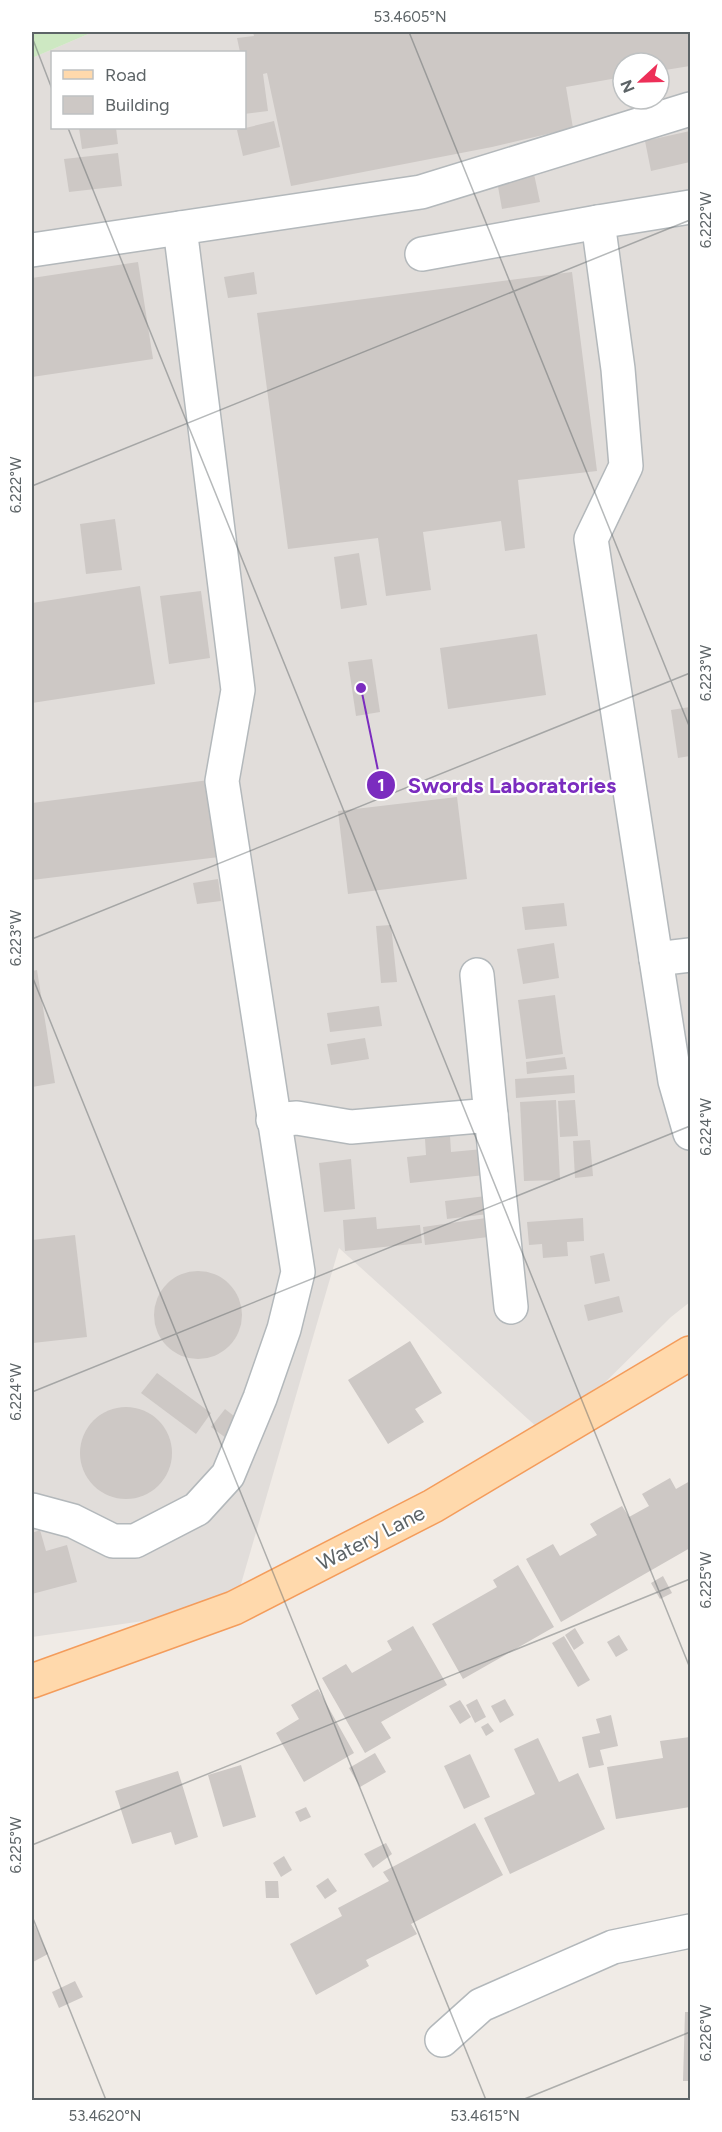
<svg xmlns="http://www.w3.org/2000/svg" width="722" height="2132" viewBox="0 0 722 2132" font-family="Figtree,sans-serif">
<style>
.industrial{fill:#e1ddda;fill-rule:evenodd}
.green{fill:#cde8c2}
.building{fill:#cdc8c5}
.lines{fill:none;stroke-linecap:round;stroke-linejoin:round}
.minor-casing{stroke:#b3b8bb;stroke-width:36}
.major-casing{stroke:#f49c5b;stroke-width:36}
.minor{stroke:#fff;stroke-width:33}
.major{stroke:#ffd9ac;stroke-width:33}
.ticks{fill:none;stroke:#5d6467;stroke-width:1.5;stroke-opacity:0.45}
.labels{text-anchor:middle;stroke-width:4.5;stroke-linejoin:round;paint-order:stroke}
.street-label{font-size:21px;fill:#5d6467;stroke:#fff}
.leader{fill:none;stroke:#7b2cbf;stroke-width:2}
.callout-dot{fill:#7b2cbf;stroke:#fff;stroke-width:2}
.mark-label{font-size:18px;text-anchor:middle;font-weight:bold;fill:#fff}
.callout-label{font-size:22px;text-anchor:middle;font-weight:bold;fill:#7b2cbf;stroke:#fff;stroke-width:4.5;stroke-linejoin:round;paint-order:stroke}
.neatline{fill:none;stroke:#5d6467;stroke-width:2}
.ticks-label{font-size:15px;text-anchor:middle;fill:#5d6467}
</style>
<rect width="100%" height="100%" fill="#f0ebe6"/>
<path class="industrial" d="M93 32H690V1302L671 1317 549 1438 339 1248 234 1608 32 1637V58ZM52 52H244V128H52ZM623 63H659V99H623Z"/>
<polygon class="green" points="32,32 93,32 32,58"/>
<g class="building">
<polygon points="253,32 688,32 690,66 659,71 659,63 623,63 623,77 566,87 573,128 492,147 291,186 267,73 263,74 268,111 244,114 244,52 240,52 237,38 254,36"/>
<polygon points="274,121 280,147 243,156 237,130"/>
<polygon points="79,128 116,128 118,144 82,149"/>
<polygon points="690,131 690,162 651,171 645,141"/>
<polygon points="118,153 122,186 69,192 64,159"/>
<polygon points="534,174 540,202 502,209 497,181"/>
<polygon points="138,262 153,359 32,377 32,278"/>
<polygon points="254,272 257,294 228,298 224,277"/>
<polygon points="572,272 597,471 518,480 525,548 505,551 501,521 423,532 431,590 386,596 378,538 288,549 257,313"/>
<polygon points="115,519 122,570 86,574 80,524"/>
<polygon points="359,553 367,605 341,609 334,557"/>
<polygon points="140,586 155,684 32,703 32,603"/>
<polygon points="201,591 210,658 169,664 160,596"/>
<polygon points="537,634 546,695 448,709 440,648"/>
<polygon points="372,659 380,712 356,716 348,662"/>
<polygon points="690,707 690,756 678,758 671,710"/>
<polygon points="209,780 219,857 32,880 32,803"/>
<polygon points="457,797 467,879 348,894 338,811"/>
<polygon points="218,879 221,901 197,904 193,883"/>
<polygon points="564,903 567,926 525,930 522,907"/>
<polygon points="391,925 397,982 381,983 376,926"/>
<polygon points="554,943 559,978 523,984 517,949"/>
<polygon points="37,970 55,1083 32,1087 32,971"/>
<polygon points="555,995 563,1054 526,1059 518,1000"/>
<polygon points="379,1006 382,1026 330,1032 327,1013"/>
<polygon points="365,1038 369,1059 331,1065 327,1044"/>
<polygon points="565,1057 567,1069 527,1074 526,1062"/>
<polygon points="574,1075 575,1093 516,1098 515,1079"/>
<polygon points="556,1100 560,1180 524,1181 520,1102"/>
<polygon points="575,1100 578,1136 560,1137 558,1101"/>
<polygon points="450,1136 451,1152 483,1149 485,1175 410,1183 407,1157 426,1155 425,1139"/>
<polygon points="590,1140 593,1176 575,1178 573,1141"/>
<polygon points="351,1159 355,1209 324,1212 319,1163"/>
<polygon points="486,1196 488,1214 447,1219 445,1201"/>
<polygon points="376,1217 377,1229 420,1225 422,1243 345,1251 343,1220"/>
<polygon points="486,1218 488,1237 425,1245 423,1227"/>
<polygon points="583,1218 584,1241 567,1242 568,1256 543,1258 542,1244 529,1245 527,1222"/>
<polygon points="75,1235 87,1337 33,1343 32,1240"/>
<polygon points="604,1253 610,1281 595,1284 590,1256"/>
<circle cx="198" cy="1315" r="44"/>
<polygon points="619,1296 623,1312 588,1321 584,1305"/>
<polygon points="410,1341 442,1393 415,1409 424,1422 388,1444 348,1380"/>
<polygon points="157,1373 211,1413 196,1434 141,1393"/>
<circle cx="126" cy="1453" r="46"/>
<polygon points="225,1409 239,1420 226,1438 211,1427"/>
<polygon points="670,1478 676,1489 690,1481 690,1548 561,1622 526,1559 553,1544 560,1556 581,1544 597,1535 590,1524 622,1506 629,1517 649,1506 642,1494"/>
<polygon points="40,1530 46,1551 67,1545 77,1582 32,1594 32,1533"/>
<polygon points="518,1565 554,1627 463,1679 432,1624 497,1587 493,1580"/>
<polygon points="663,1576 672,1593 660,1599 651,1583"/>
<polygon points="413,1626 447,1685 381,1722 391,1738 365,1753 322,1678 346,1664 352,1673 373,1661 392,1650 387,1641"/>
<polygon points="575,1628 584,1643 574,1650 565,1635"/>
<polygon points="619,1635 628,1650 616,1657 607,1642"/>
<polygon points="564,1636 590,1680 578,1687 552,1643"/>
<polygon points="318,1689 354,1753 304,1782 276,1733 299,1719 291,1705"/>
<polygon points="477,1699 486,1717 475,1723 466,1705"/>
<polygon points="505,1699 514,1715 500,1723 491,1706"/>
<polygon points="460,1700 471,1717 460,1724 449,1706"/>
<polygon points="611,1715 618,1746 600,1750 604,1765 589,1768 582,1737 600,1733 596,1719"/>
<polygon points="488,1723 494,1731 486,1736 481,1727"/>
<polygon points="690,1737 690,1807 616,1819 607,1767 663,1758 660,1741"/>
<polygon points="538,1738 559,1782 578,1773 605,1829 510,1874 484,1818 535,1794 514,1749"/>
<polygon points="375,1753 386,1772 360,1787 349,1768"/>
<polygon points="470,1754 490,1797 464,1809 444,1766"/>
<polygon points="241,1765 256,1817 223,1827 208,1775"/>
<polygon points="178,1771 198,1837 175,1845 171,1832 132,1844 115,1791"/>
<polygon points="306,1807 311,1817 300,1822 295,1812"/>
<polygon points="475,1823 503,1875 411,1924 417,1934 366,1960 369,1966 316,1995 290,1944 342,1916 338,1908 389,1881 383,1872"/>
<polygon points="386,1843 392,1854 373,1868 364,1854"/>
<polygon points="284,1856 292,1870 281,1877 273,1863"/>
<polygon points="328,1878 337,1891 325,1899 316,1886"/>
<polygon points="265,1881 278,1881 279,1898 266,1898"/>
<polygon points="32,1920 48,1954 33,1962 32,1958"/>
<polygon points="75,1981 83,1997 59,2008 52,1992"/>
<polygon points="685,2012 690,2012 690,2081 683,2081"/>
</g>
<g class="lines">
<g class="minor-casing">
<g id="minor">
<polyline points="32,250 421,192 690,109"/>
<polyline points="422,254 598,222"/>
<polyline points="690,955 656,959 675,1081 690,1133"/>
<polyline points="656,959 591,539 626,466 618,369 598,222 690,207"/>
<polyline points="477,975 491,1115"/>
<polyline points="273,1120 297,1118 351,1127 491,1115 511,1307"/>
<polyline points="32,1510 73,1521 113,1541 135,1541 197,1509 228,1475 260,1398 284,1329 298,1272 222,781 238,690 180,228"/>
<polyline points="442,2040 481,2005 613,1947 690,1931"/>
</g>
</g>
<g class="major-casing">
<polyline id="major" points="32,1681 234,1608 433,1506 690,1353"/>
</g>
<use href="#minor" class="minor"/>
<use href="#major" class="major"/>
</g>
<path class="ticks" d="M409 32 690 728M32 33 34 32M32 37 52 89M68 128 690 1668M32 486 690 220M32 939 690 673M32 976 486 2100M32 1392 690 1126M32 1845 690 1579M32 1916 106 2100M522 2100 690 2032"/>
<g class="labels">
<g class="street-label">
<text transform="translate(371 1538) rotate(-27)" y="7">Watery Lane</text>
</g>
</g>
<path class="leader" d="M361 688L381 785"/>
<g class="callout-dot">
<circle cx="361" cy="688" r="6"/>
<circle cx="381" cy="785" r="15"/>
</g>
<g class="mark-label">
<text x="381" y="791">1</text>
</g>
<g class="callout-label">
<text x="512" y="793">Swords Laboratories</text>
</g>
<rect width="722" height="2132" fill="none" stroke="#ffffff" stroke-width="66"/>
<rect x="51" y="51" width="195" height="78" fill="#ffffff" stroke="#bec1c2" stroke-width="1.5"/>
<rect x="63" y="70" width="30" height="9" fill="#ffd9ac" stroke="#bec1c2" stroke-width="1.5"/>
<text x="105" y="81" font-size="18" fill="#5d6467">Road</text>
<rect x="63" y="96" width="30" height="18" fill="#cdc8c5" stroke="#bec1c2" stroke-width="1.5"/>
<text x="105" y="111" font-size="18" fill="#5d6467">Building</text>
<g transform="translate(641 81) rotate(248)"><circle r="28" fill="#ffffff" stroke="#bec1c2" stroke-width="1.5"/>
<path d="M0-4.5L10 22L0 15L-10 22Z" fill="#ed2f58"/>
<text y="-9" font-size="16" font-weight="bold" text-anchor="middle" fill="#5d6467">N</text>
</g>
<rect x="33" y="33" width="656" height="2066" class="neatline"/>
<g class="ticks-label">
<text x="410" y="22">53.4605°N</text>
<text transform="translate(706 220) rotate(-90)" y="5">6.222°W</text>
<text transform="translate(16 485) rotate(-90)" y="5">6.222°W</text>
<text transform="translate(706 673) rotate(-90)" y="5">6.223°W</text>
<text transform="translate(16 938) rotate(-90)" y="5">6.223°W</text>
<text transform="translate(706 1127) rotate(-90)" y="5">6.224°W</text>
<text transform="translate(16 1392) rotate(-90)" y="5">6.224°W</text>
<text transform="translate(706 1580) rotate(-90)" y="5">6.225°W</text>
<text transform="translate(16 1845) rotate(-90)" y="5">6.225°W</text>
<text transform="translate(706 2033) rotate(-90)" y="5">6.226°W</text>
<text x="105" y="2121">53.4620°N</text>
<text x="485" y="2121">53.4615°N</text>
</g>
</svg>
